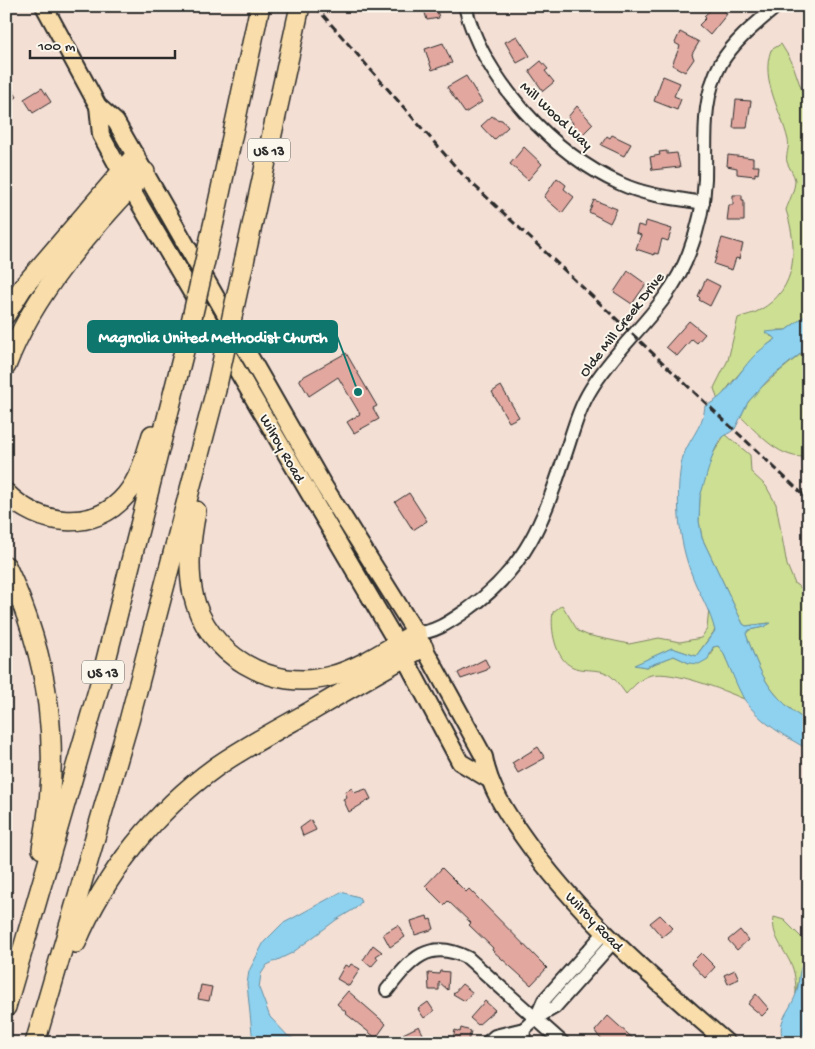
<svg xmlns="http://www.w3.org/2000/svg" width="815" height="1049" viewBox="0 0 815 1049" font-family="'Gochi Hand',sans-serif">
<style>
.green{fill:#cddf93;stroke:#7c855f}
.water{fill:#8ed2f0;stroke:#668fa1}
.building{fill:#e2a8a0;stroke:#2b2b2b}
.lines{fill:none;stroke-linecap:round;stroke-linejoin:round}
.minor-casing{stroke:#2b2b2b;stroke-width:16}
.major-casing{stroke:#2b2b2b;stroke-width:20}
.highway-casing{stroke:#2b2b2b;stroke-width:22}
.minor{stroke:#fbf7ec;stroke-width:12}
.major{stroke:#f9deab;stroke-width:16}
.highway{stroke:#f9deab;stroke-width:19}
.rail{stroke:#2b2b2b;stroke-width:3;stroke-dasharray:8 4;stroke-linecap:butt}
.highway-bridge-casing{stroke:#2b2b2b;stroke-width:22;stroke-linecap:butt}
.highway-bridge{stroke:#f9deab;stroke-width:19}
.labels{text-anchor:middle;stroke-width:4;stroke-linejoin:round;paint-order:stroke}
.shield{fill:#fbf7ec;stroke:#696865;stroke-width:1}
.shield-label{font-size:14px;font-weight:bold;fill:#2b2b2b}
.street-label{font-size:15px;fill:#2b2b2b;stroke:#fbf7ec}
.leader{fill:none;stroke:#0f766e;stroke-width:2}
.callout-dot{fill:#0f766e;stroke:#fbf7ec;stroke-width:2}
.callout{fill:#0f766e;stroke:#0f766e;stroke-width:2}
.callout-label{font-size:16px;text-anchor:middle;font-weight:bold;fill:#fff}
</style>
<rect width="100%" height="100%" fill="#f4dfd5"/>
<filter id="ink" filterUnits="userSpaceOnUse"><feTurbulence type="fractalNoise" baseFrequency=".02" numOctaves="2"/><feDisplacementMap in="SourceGraphic" scale="10" xChannelSelector="R" yChannelSelector="G"/><feConvolveMatrix kernelMatrix="1 2 1 2 8 2 1 2 1" color-interpolation-filters="sRGB"/></filter>
<g filter="url(#ink)">
<g class="green">
<path d="M781 44 792 62 809 111V313L786 330H777L770 336 776 338C753 356 735 377 718 401L714 388 728 360 738 318C745 315 754 314 760 310 798 289 798 247 786 210 789 201 795 190 795 180 794 174 789 168 787 162 785 156 790 147 788 140 781 110 760 80 771 50Z"/>
<path d="M809 347V449L803 457C777 457 757 432 739 415 757 386 784 369 809 347Z"/>
<path d="M725 434 750 455 751 472 766 486 776 504 787 565 795 584 809 593V723C769 695 762 679 746 634L749 630 764 627 769 623 746 626 743 624 702 538 699 521 700 497 706 472 713 454Z"/>
<path d="M562 605 578 631 587 635 629 644 659 638 680 642 701 638 707 629 709 608 715 630 696 656 672 648 635 665 646 667 674 656 689 663 712 654 713 647 718 646 723 652 744 699C723 690 673 670 651 675 640 678 633 687 626 694 620 686 614 676 604 672 595 669 583 671 573 667 555 660 550 628 553 612Z"/>
<path d="M774 917 784 920 809 945V963H804L801 968 796 994C796 983 795 971 790 962 782 946 771 935 774 917Z"/>
</g>
<g class="water">
<path d="M809 313V347L769 379 748 402 735 429 720 439 713 454 700 497 699 521 702 538 743 624 746 626 771 623 764 627 749 630 746 634C762 679 769 695 809 723V750C785 736 760 723 744 699 736 685 730 667 723 652L718 646 713 647 708 659 699 664 689 663 674 656 646 667 634 665 672 648 696 656 715 631C711 614 703 600 696 585 679 547 675 506 681 465 684 443 704 428 705 406 728 397 739 370 757 353 763 348 770 343 776 339L765 332 786 330Z"/>
<polygon points="341,892 359,897 361,902 356,908 336,920 292,953 267,965 261,974 259,988 270,1017 288,1036 303,1043 253,1043 247,984 249,971 264,942 282,924"/>
<path d="M804 963H809V1015L804 1030 808 1043H784C775 1020 790 1012 796 994 800 984 797 972 804 963Z"/>
</g>
<g class="building">
<polygon points="423,6 436,6 439,18 427,20"/>
<polygon points="715,6 719,6 727,14 710,35 699,25 706,18 704,16"/>
<polygon points="680,32 699,42 692,54 694,59 685,72 672,65 680,46 675,43"/>
<polygon points="517,36 530,56 517,63 505,42"/>
<polygon points="443,43 452,63 432,70 425,49"/>
<polygon points="541,61 548,69 545,71 554,82 543,91 529,71"/>
<polygon points="466,76 482,102 465,113 447,87"/>
<polygon points="663,76 680,83 674,96 681,99 677,110 654,101"/>
<polygon points="42,88 51,102 33,113 24,99"/>
<polygon points="12,89 17,97 6,104 6,93"/>
<polygon points="736,100 751,101 747,128 733,128"/>
<polygon points="577,106 593,124 580,137 574,130 575,128 572,125 573,123 568,117"/>
<polygon points="492,116 496,119 502,120 508,127 494,140 481,126"/>
<polygon points="612,135 631,144 624,156 601,145 607,136 610,138"/>
<polygon points="524,147 542,164 528,180 510,164"/>
<polygon points="667,151 667,154 677,153 680,167 652,170 650,157 660,155 659,152"/>
<polygon points="728,155 753,158 753,166 759,166 758,174 755,173 755,176 737,174 737,168 727,166"/>
<polygon points="557,178 566,185 564,189 574,197 562,213 544,197"/>
<polygon points="733,195 742,195 742,200 744,200 744,221 727,221 729,205 733,205"/>
<polygon points="594,200 617,209 610,223 589,212"/>
<polygon points="646,221 672,229 668,241 662,239 658,254 654,253 654,255 636,249 641,235 636,233 638,225 645,227"/>
<polygon points="722,238 743,244 739,259 736,258 732,270 714,264"/>
<polygon points="628,271 646,284 632,304 614,292"/>
<polygon points="706,279 720,286 710,306 699,300 700,298 698,296"/>
<polygon points="689,321 705,334 697,343 692,339 677,356 666,347"/>
<polygon points="346,353 377,406 373,408 379,419 354,433 347,422 360,414 338,377 309,396 299,379"/>
<polygon points="501,386 519,417 509,422 492,392"/>
<polygon points="409,493 427,521 413,530 395,502"/>
<polygon points="485,659 489,667 487,670 461,679 458,673"/>
<polygon points="538,747 545,758 518,773 512,763"/>
<polygon points="352,788 354,793 366,789 371,799 349,812 343,799 347,797 345,792"/>
<polygon points="311,820 316,830 303,836 300,828"/>
<polygon points="442,868 466,892 469,889 547,968 531,985 492,950 493,948 469,925 471,923 448,901 444,905 425,886"/>
<polygon points="660,915 673,928 662,937 650,923"/>
<polygon points="427,916 428,920 431,919 434,929 415,935 411,921"/>
<polygon points="398,925 405,937 390,947 383,934"/>
<polygon points="740,930 748,940 737,950 728,940"/>
<polygon points="373,945 382,952 376,956 378,959 371,967 363,960"/>
<polygon points="701,953 715,967 705,978 691,963"/>
<polygon points="351,964 360,969 349,986 337,979 345,965 349,967"/>
<polygon points="735,970 739,979 728,984 724,975"/>
<polygon points="440,971 449,972 448,990 439,982 439,990 429,990 428,973 439,974"/>
<polygon points="462,984 472,992 465,1001 453,994"/>
<polygon points="201,985 212,987 209,1001 198,999"/>
<polygon points="348,991 386,1024 376,1038 345,1013 346,1012 337,1004"/>
<polygon points="756,994 769,1009 762,1016 748,1004"/>
<polygon points="485,1001 495,1010 478,1025 470,1018"/>
<polygon points="428,1002 434,1011 424,1018 418,1009"/>
<polygon points="608,1016 638,1043 606,1043 599,1037 595,1031"/>
<polygon points="419,1026 424,1036 422,1038 424,1043 408,1043 403,1034"/>
<polygon points="461,1028 471,1031 468,1041 467,1043 452,1043 455,1030 460,1032"/>
</g>
<g class="lines">
<g class="minor-casing">
<g id="minor">
<path d="M465 6C483 79 553 154 621 184 647 196 675 198 703 203"/>
<path d="M416 633C435 633 451 621 467 610 527 568 544 519 566 452 573 431 579 408 591 389 621 340 668 309 689 253 698 230 704 204 705 179 706 139 701 99 721 63 735 40 757 23 777 6"/>
<path d="M387 990C410 961 428 937 468 958L563 1043"/>
<polyline points="536,1018 544,1000 604,933"/>
<polyline points="524,1029 536,1018 555,1007 613,942"/>
<polyline points="487,1043 495,1036 524,1029"/>
<polyline points="523,1043 524,1029"/>
</g>
</g>
<g class="major-casing">
<g id="major">
<path d="M44 6 98 106 116 122 322 483 416 633 484 757C489 787 506 813 524 838 580 918 654 979 727 1043"/>
<polyline points="98,106 101,135 121,172 397,643 460,762 487,778"/>
</g>
</g>
<g class="highway-casing">
<g id="highway">
<polyline points="215,217 260,6"/>
<polyline points="244,262 300,6"/>
<polyline points="6,314 23,287 135,156"/>
<path d="M6 366C34 291 91 230 145 172"/>
<path d="M6 493C38 526 94 533 126 495 140 479 146 455 152 435"/>
<path d="M196 511C191 538 187 566 193 594 206 654 272 693 331 676 361 668 389 648 416 633"/>
<path d="M6 566C50 659 62 749 42 849"/>
<path d="M76 943C105 874 155 811 216 767 246 746 279 729 311 711 348 689 385 668 423 647"/>
<polyline points="6,1007 101,680 188,335"/>
<polyline points="35,1043 129,721 216,390"/>
</g>
</g>
<use href="#minor" class="minor"/>
<use href="#major" class="major"/>
<use href="#highway" class="highway"/>
<polyline class="rail" points="315,6 462,174 809,500"/>
<g class="highway-bridge-casing">
<g id="highway-bridge">
<polyline points="188,335 215,217"/>
<polyline points="216,390 244,262"/>
</g>
</g>
<use href="#highway-bridge" class="highway-bridge"/>
</g>
</g>
<g class="labels">
<g class="shield">
<rect x="248" y="138.5" width="42" height="23" rx="4"/>
<rect x="82" y="660.5" width="42" height="23" rx="4"/>
</g>
<g class="shield-label">
<text x="269" y="155">US 13</text>
<text x="103" y="677">US 13</text>
</g>
<g class="street-label">
<text transform="translate(557 115) rotate(43)" y="5">Mill Wood Way</text>
<text transform="translate(621 324) rotate(-52)" y="5">Olde Mill Creek Drive</text>
<text transform="translate(283 448) rotate(60)" y="5">Wilroy Road</text>
<text transform="translate(595 921) rotate(46)" y="5">Wilroy Road</text>
</g>
</g>
<path class="leader" d="M358 392L337 336"/>
<circle class="callout-dot" cx="358" cy="392" r="5"/>
<rect class="callout" x="88" y="321" width="249" height="31" rx="5"/>
<g class="callout-label">
<text x="213" y="342">Magnolia United Methodist Church</text>
</g>
<rect width="815" height="1049" fill="none" stroke="#fbf7ec" stroke-width="25"/>
<rect x="12" y="12" width="790" height="1024" fill="none" stroke="#2b2b2b" stroke-width="2" filter="url(#ink)"/>
<path d="M30 50v8h145v-8" fill="none" stroke="#2b2b2b" stroke-width="2.5"/>
<text x="38" y="50" font-size="15" fill="#2b2b2b" stroke="#fbf7ec" stroke-width="4" paint-order="stroke">100 m</text>
</svg>
